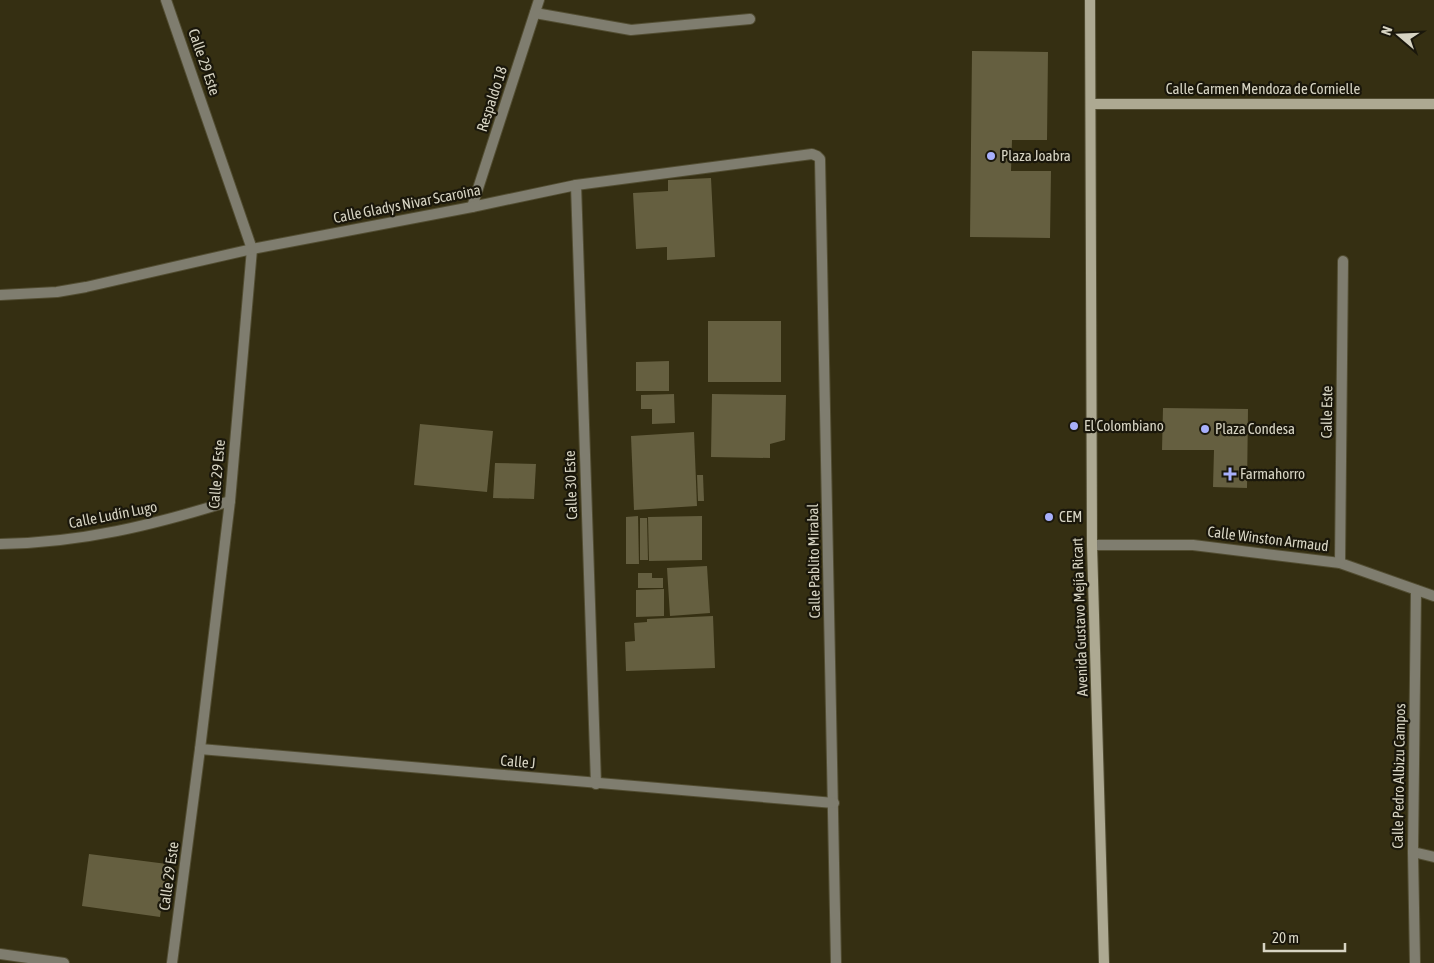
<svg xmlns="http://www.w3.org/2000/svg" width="1434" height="963" viewBox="0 0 1434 963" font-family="'Asap Condensed',sans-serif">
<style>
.building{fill:#655f40}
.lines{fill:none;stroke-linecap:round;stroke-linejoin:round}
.street-casing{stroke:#524d32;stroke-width:12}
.secondary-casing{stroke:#524d32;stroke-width:12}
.street{stroke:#7f7d6f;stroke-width:10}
.secondary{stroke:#ada992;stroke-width:10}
.poi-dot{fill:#a8b0fc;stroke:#1a170b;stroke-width:2}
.labels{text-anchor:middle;stroke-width:4.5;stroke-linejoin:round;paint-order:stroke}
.street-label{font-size:15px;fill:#d7d4c3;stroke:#1a170b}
.poi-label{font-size:15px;fill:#d7d4c3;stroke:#1a170b;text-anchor:start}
</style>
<rect width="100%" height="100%" fill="#352f12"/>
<g class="building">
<polygon points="972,51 1048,52 1047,140 1012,140 1011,171 1051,171 1050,238 970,237"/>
<polygon points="711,178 715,257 667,260 667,247 636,249 633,193 668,191 668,180"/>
<rect x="708" y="321" width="73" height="61"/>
<polygon points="669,361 669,391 636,391 636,362"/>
<polygon points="674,394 675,423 652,424 652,409 641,409 641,395"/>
<polygon points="712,394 786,395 785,440 770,444 770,458 711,457"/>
<polygon points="1163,408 1248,409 1247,488 1213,487 1214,450 1162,450"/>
<polygon points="420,424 493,431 487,492 414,485"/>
<polygon points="694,432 697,506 634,510 631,436"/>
<polygon points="495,463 536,464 534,499 493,498"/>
<polygon points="697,475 703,475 704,501 698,501"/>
<polygon points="638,516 639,564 626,564 626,517"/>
<polygon points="702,516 702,560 649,561 648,517"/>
<polygon points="640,518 647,518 648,560 640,560"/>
<polygon points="707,566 710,613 670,616 667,568"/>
<polygon points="638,573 652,573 652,578 663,578 663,588 638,588"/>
<polygon points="664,589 664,616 636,617 636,590"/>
<polygon points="713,616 715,668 626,671 625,642 635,641 634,623 647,622 647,619"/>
<polygon points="89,854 167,864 160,917 82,906"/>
</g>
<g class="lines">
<g class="street-casing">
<g id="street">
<polyline points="166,0 252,249 230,501 200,749 172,963"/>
<polyline points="535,13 631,30 750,19"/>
<polyline points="576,185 596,784"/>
<polyline points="472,207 539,0"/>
<polyline points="0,295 57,292 86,287 252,249 472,207 576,185 812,154 817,156 820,159 836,963"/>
<path d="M0 544C80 543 154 525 230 501"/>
<polyline points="1092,545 1193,545 1340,563 1434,596"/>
<polyline points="1340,563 1343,261"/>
<polyline points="200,749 834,803"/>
<polyline points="1413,852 1434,857"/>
<polyline points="0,954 64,963"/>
<polyline points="1415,963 1413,852 1416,590"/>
</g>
</g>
<g class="secondary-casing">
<g id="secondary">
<polyline points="1090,0 1092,545 1104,963"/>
<polyline points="1091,104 1434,104"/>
</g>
</g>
<use href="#street" class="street"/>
<use href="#secondary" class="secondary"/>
</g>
<g class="poi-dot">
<circle cx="991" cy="156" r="5"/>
<circle cx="1074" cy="426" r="5"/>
<circle cx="1205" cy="429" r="5"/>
<path d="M1227.5 466.5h5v5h5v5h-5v5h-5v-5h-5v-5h5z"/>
<circle cx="1049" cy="517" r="5"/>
</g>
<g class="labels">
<g class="street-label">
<text transform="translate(204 62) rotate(71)" y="5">Calle 29 Este</text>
<text x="1263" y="94">Calle Carmen Mendoza de Cornielle</text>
<text transform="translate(492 99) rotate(-72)" y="5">Respaldo 18</text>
<text transform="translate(407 204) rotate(-11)" y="5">Calle Gladys Nivar Scaroina</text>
<text transform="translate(1327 412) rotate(-89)" y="5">Calle Este</text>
<text transform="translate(217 474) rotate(-85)" y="5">Calle 29 Este</text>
<text transform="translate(571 485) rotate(-92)" y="5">Calle 30 Este</text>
<text transform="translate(113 515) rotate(-11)" y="5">Calle Ludín Lugo</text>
<text transform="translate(1268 539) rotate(7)" y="5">Calle Winston Armaud</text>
<text transform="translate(814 561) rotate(-91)" y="5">Calle Pablito Mirabal</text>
<text transform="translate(1080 617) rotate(-92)" y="5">Avenida Gustavo Mejía Ricart</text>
<text transform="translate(518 762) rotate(5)" y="5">Calle J</text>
<text transform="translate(1399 776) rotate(-89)" y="5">Calle Pedro Albizu Campos</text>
<text transform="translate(169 876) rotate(-82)" y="5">Calle 29 Este</text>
</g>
<g class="poi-label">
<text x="1001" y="161">Plaza Joabra</text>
<text x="1084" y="431">El Colombiano</text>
<text x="1215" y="434">Plaza Condesa</text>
<text x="1240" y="479">Farmahorro</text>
<text x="1059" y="522">CEM</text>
</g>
</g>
<g transform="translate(1399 35) rotate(289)" stroke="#1a170b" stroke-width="4" paint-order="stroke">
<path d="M0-4L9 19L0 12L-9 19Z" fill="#d7d4c3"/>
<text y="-8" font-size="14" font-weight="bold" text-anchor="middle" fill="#d7d4c3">N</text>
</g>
<path d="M1264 943v8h81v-8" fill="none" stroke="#d7d4c3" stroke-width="2.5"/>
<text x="1272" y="943" font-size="15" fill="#d7d4c3" stroke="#1a170b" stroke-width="4" paint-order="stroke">20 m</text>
</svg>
